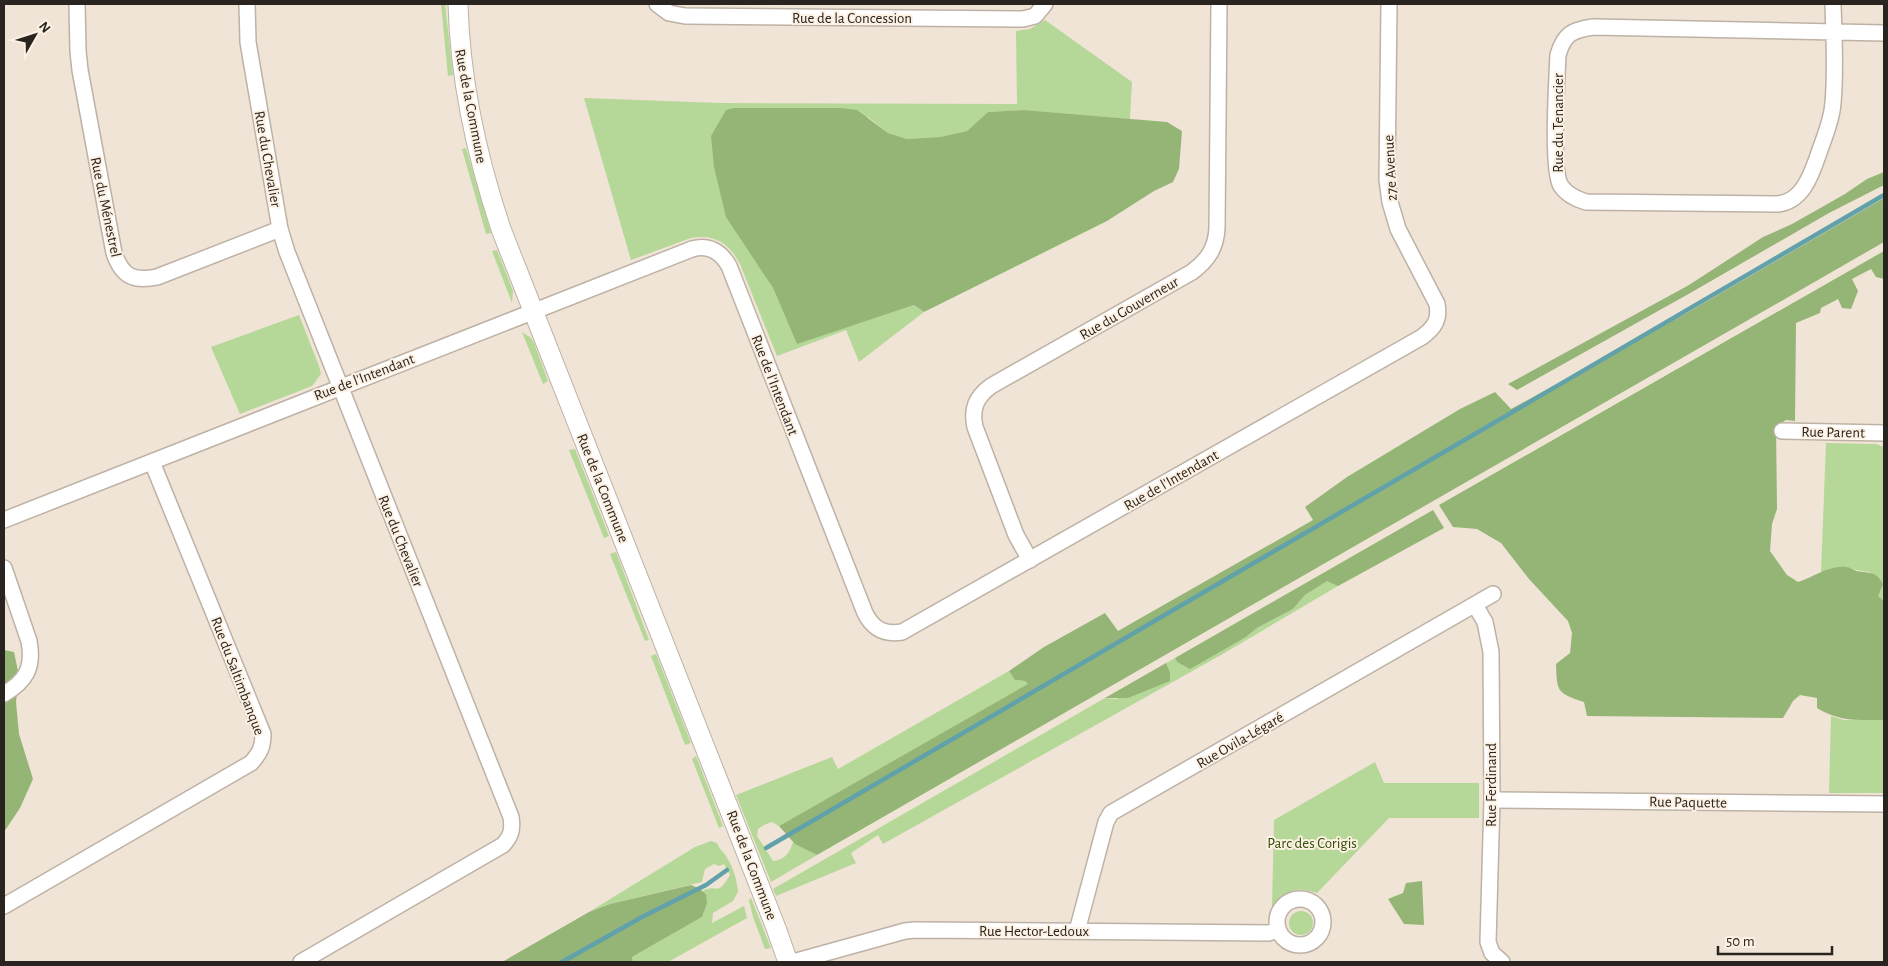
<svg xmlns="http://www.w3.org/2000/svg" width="1888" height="966" viewBox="0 0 1888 966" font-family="'Alegreya Sans',sans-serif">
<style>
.green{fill:#b5d797}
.forest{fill:#95b576}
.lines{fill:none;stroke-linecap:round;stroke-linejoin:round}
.stream{stroke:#60a1aa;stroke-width:4.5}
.minor-casing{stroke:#bdb2a5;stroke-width:18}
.tertiary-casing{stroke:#bdb2a5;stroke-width:21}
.minor{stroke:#fff;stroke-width:15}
.tertiary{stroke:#fff;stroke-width:19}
.labels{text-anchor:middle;stroke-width:4;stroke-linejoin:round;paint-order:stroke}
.street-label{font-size:15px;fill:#29241f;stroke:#fdf1e3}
.park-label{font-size:15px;fill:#324f0b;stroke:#fdf1e3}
</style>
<rect width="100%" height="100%" fill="#f0e4d6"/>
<g class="green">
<polygon points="441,4 445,4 453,75 448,76"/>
<path d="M1045 20 1132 82 1130 119 1024 110 988 112 967 131 940 137 907 139 888 133 868 117 756 261 773 288 797 343 914 305 924 312 859 362 846 330 777 356 740 264C729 243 715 234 691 238L631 260 584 98 720 103 1017 104 1016 31 1030 29Z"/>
<polygon points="466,148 491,233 486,234 462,149"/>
<polygon points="497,250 513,291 512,303 492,251"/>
<polygon points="299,315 319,366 321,374 312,386 240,414 211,347"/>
<polygon points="522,332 531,338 534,343 548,381 543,384"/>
<path d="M1826 443 1876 444 1884 447V601L1878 596 1870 572C1848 570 1843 562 1821 573Z"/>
<polygon points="575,449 609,536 604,538 569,450"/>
<polygon points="616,552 649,640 645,641 610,554"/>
<polygon points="1327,580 1338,586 1221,655 883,844 878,835 851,853 856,863 776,896 773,889 1105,698 1116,699 1170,672 1166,663 1175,658 1177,662 1190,668 1246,637 1257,628 1293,609 1305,595"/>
<polygon points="656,654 691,743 685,745 651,656"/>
<path d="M1009 671 1015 680 1025 681 1029 684 779 826 772 822 764 825 758 829 757 836 773 861C785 860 790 852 793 842L817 855 771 882 736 795 832 757 838 769Z"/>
<polygon points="1831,716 1844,720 1884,720 1884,793 1829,793"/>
<polygon points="696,756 723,826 719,828 692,759"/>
<path d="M1375 762 1384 783H1479V818H1389L1317 893C1294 886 1287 890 1272 908L1274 820Z"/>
<path d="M711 841 717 843C719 849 723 851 726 856 733 867 737 880 738 892L733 901 713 913 712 923 744 906 747 918 668 962H633L632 957 702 917 706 894 702 891C720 883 716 898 730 875L724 864 719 866 714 864 705 869 702 882 610 904 589 912 695 847Z"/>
<polygon points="751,898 771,948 765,949 753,917 749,900"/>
<circle cx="1301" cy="923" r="12"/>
</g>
<g class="forest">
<polygon points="734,108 840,108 857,110 888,133 907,139 940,137 967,131 988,112 1024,110 1167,122 1182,131 1179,169 1173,182 1154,191 1107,221 924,312 914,305 797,344 773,288 726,217 714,167 711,136 726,110"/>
<polygon points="1884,172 1884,185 1829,213 1692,292 1517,390 1508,384 1689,285 1763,237 1792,224 1845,194 1867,179"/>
<polygon points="1884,198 1884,242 817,855 795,844 779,826 1028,684 1025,681 1015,680 1009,671 1044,647 1105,613 1118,631 1313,520 1305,507 1347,477 1460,409 1495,392 1511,409 1690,311"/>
<path d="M1884 251V279L1876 277 1871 269 1852 279 1858 291 1851 309 1842 308 1838 299 1821 308 1820 313 1796 323 1795 421 1786 420 1776 426 1777 509 1772 524 1770 551 1787 575 1798 582C1814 577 1829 565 1846 567 1850 567 1853 570 1857 571 1870 574 1875 570 1883 584L1878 596 1884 601V720C1858 720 1840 722 1817 708V698L1800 695 1793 701 1783 718 1587 716 1584 702C1557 693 1557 692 1556 664L1570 653 1572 633 1568 621 1529 579 1501 543 1477 529 1453 527 1439 505Z"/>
<polygon points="1433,510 1444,528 1338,586 1327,581 1305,595 1293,609 1257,628 1246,637 1190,669 1177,662 1175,658"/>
<polygon points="4,650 14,652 19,676 16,702 19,734 33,779 20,808 4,832"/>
<polygon points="1166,663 1170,672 1170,681 1128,698 1105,698"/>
<polygon points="1422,881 1424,925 1404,924 1388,899 1403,893 1406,883"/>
<polygon points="691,885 698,888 706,894 707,903 702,917 632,957 633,962 502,962 589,912 610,904"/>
</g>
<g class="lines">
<g class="stream">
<polyline points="766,848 1884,195"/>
<polyline points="562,962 642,917 706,885 727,870"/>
</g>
<g class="minor-casing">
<g id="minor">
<path d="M77 4 78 51 80 70 114 253C122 276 133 282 157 277L280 229"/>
<path d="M247 4 248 42 280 229 287 252 511 817C513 830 511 836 503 845L301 962"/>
<polyline points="657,4 669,13 685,16 1023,19 1035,16 1045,4"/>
<path d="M1833 4C1834 37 1836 70 1833 103 1832 119 1826 133 1821 147 1813 169 1805 202 1777 204L1586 202C1576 199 1567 195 1561 186 1551 171 1557 78 1558 55 1564 34 1572 30 1593 27L1884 33"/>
<polyline points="1782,431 1884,433"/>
<path d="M4 520 692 249C709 244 721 252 729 266L865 613C873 629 884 635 902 632L1422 337C1434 328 1440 320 1437 304L1398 229 1390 202 1387 180 1389 4"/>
<path d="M1030 560 1016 535 975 427C971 409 976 397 991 386L1192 272C1208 260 1216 248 1217 228L1219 4"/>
<path d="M4 568 29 641C34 668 26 681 4 694"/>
<polyline points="1475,605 1485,622 1491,652 1492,800 1488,942 1492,953 1502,962"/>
<polyline points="1492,800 1884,804"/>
<circle cx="1300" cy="922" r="23"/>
<path d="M4 906 251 763C260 753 263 747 263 734L152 462"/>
<polyline points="1077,931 1106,822 1111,813 1493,594"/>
<polyline points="793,962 905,931 915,930 1269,933 1278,930"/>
</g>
</g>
<g class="tertiary-casing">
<path id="tertiary" d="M458 4C460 80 477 157 501 229L776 928 788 962"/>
</g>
<use href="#minor" class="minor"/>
<use href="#tertiary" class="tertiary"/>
</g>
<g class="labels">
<g class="street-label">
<text x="852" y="23">Rue de la Concession</text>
<text transform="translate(471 106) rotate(79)" y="5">Rue de la Commune</text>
<text transform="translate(1558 123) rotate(-90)" y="5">Rue du Tenancier</text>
<text transform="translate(268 159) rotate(80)" y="5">Rue du Chevalier</text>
<text transform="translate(1390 168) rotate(-93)" y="5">27e Avenue</text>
<text transform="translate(106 207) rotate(78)" y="5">Rue du Ménestrel</text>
<text transform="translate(1129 308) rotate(-30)" y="5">Rue du Gouverneur</text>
<text transform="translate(364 377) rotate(-21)" y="5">Rue de l'Intendant</text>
<text transform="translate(775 385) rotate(69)" y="5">Rue de l'Intendant</text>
<text transform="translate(1833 432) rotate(1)" y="5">Rue Parent</text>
<text transform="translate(1171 480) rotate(-30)" y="5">Rue de l'Intendant</text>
<text transform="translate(603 488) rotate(68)" y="5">Rue de la Commune</text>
<text transform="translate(401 541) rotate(68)" y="5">Rue du Chevalier</text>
<text transform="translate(238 676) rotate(69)" y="5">Rue du Saltimbanque</text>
<text transform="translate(1240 740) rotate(-30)" y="5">Rue Ovila-Légaré</text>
<text transform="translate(1491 785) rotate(-90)" y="5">Rue Ferdinand</text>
<text transform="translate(1688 802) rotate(1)" y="5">Rue Paquette</text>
<text transform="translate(752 865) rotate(69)" y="5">Rue de la Commune</text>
<text x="1034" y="936">Rue Hector-Ledoux</text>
</g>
<g class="park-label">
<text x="1312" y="848">Parc des Corigis</text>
</g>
</g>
<rect width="1888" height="966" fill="none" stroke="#29241f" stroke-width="10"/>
<g transform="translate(35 35) rotate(51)" stroke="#fdf1e3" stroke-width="4" paint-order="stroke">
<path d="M0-4L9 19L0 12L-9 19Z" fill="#29241f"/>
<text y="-8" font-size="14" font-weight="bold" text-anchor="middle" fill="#29241f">N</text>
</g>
<path d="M1718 946v8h114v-8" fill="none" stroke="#29241f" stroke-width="2.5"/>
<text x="1726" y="946" font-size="15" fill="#29241f" stroke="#fdf1e3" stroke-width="4" paint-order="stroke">50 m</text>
</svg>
